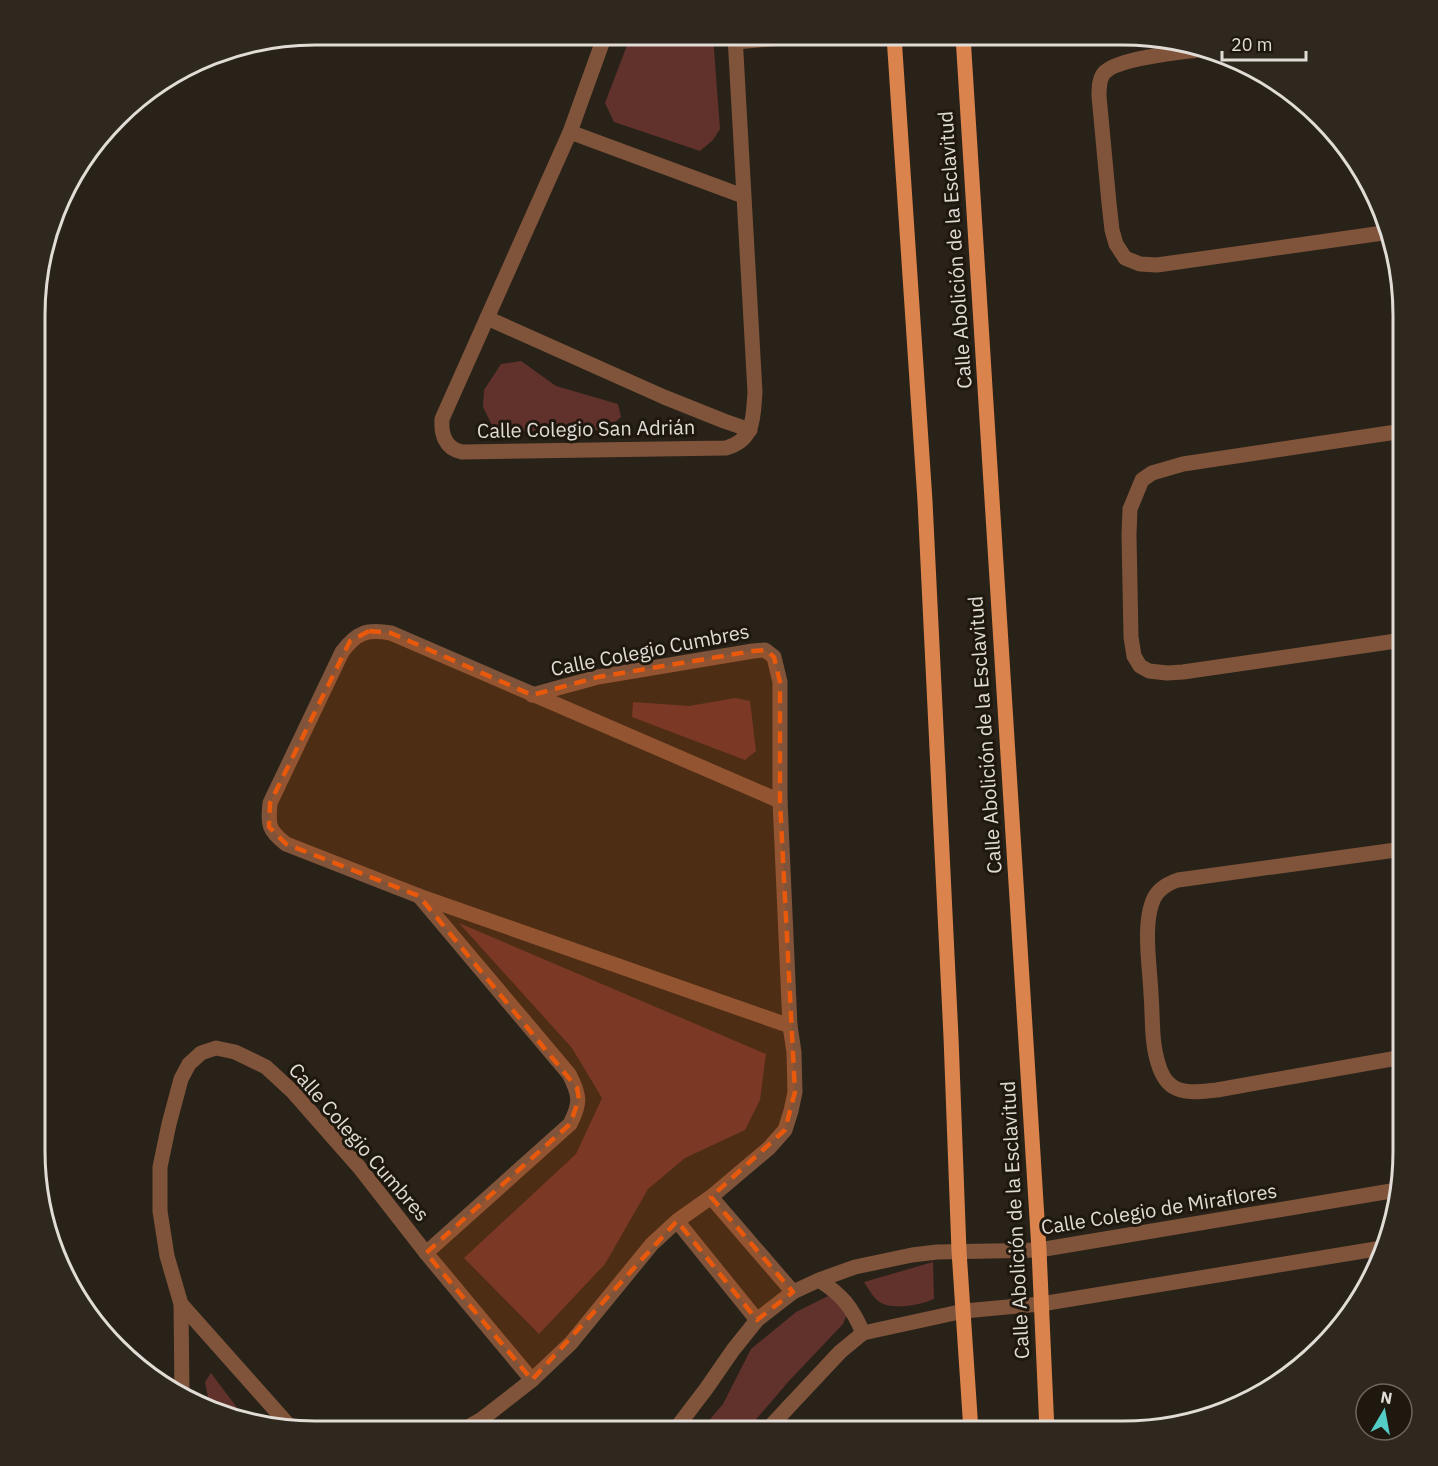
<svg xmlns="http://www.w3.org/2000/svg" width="1438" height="1466" viewBox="0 0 1438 1466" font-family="'IBM Plex Sans',sans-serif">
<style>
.green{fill:#61312c}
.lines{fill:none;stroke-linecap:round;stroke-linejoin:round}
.minor{stroke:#7f543b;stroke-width:15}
.major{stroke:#db834c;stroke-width:15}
.marked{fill:#e8590c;fill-opacity:0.2;stroke:#e8590c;stroke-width:4.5;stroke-dasharray:12 8;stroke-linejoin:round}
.labels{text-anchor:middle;stroke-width:6;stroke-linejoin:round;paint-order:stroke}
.street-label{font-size:20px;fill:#e1dcd6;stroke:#1f180f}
.rim{fill:none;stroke:#e1dcd6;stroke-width:3}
</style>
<rect width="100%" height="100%" fill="#292218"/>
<g class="green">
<polygon points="631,35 713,36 720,129 713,140 700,151 614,122 605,103"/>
<polygon points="521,361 556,386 618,404 621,417 604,431 562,426 529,432 493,427 483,407 484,390 501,364"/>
<polygon points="735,698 750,701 756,751 745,760 632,717 633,702 689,706"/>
<polygon points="459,923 766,1054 760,1100 745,1130 685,1158 648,1189 605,1264 539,1334 464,1258 576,1154 602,1098 572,1048"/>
<path d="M933 1262 934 1299C921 1305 891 1311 878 1301 873 1297 868 1288 864 1282Z"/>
<polygon points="828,1296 849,1309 843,1324 789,1381 746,1431 700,1431 723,1404 751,1349 796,1312"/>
<polygon points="211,1373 244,1417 210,1408 205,1382"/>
</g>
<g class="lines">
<g class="minor">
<path d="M605 35 570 132 442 419C441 434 445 449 462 452L726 448C755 440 753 417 755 392L735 36"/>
<polyline points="736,42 804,36"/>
<path d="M1197 50C1177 53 1117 58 1104 73 1099 79 1099 88 1099 96L1109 203 1112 230 1116 244 1125 258 1140 264 1157 265 1390 232"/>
<polyline points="570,132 743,196"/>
<polyline points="487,318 664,397 724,421 750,430"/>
<polyline points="1403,431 1183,464 1152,473 1142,480 1130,509 1129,535 1131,637 1134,656 1140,666 1149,671 1167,673 1183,672 1403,640"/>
<path d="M780 801 391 633C367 629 357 632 342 652L270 803C268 825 268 830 286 844L419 896 790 1026"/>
<path d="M1403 849 1178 880C1166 884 1156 890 1152 903 1143 928 1150 968 1151 994 1153 1017 1151 1041 1158 1063 1160 1071 1165 1081 1172 1086 1185 1095 1203 1091 1217 1090L1403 1057"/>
<path d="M419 896 569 1074C580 1095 581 1103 570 1124L426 1253"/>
<polyline points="711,1197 793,1292"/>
<polyline points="677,1221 757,1320"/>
<path d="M819 1280C842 1295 852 1307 863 1333"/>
<polyline points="181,1304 293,1430"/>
<polyline points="182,1396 181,1304 167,1256 160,1211 160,1167 169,1124 181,1079 189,1064 201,1053 216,1048 235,1052 266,1067 293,1092 359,1167 426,1253 532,1380"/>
<polyline points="461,1431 482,1419 532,1380 571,1343 652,1244 677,1221 711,1197 769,1148 785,1130 791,1111 795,1092 794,1052 790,1026 780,801 780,682 774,657 765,650 753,651 598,677 532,695"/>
<polyline points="674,1431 706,1389 733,1350 757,1320 793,1292 819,1280 855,1267 912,1255 937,1252 1039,1250 1397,1190"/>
<polyline points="766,1431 840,1352 863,1333 964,1311 1041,1304 1382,1248"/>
</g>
<g class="major">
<polyline points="894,36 925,501 951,1037 959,1251 971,1431"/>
<polyline points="963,36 1039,1250 1047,1431"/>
</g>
</g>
<path class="marked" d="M369 631 391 633 532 695 598 677 753 651 765 650 774 657 780 682V801L795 1092 785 1130 711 1197 793 1292 757 1320 677 1221 532 1380 426 1253 570 1124 579 1099 577 1088 419 896 286 844 269 827 270 803 350 641Z"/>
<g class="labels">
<g class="street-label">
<text transform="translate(955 250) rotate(-94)" y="7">Calle Abolición de la Esclavitud</text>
<text transform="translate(586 429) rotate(-1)" y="7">Calle Colegio San Adrián</text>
<text transform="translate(650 650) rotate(-11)" y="7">Calle Colegio Cumbres</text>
<text transform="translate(985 735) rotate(-94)" y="7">Calle Abolición de la Esclavitud</text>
<text transform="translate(359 1142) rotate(49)" y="7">Calle Colegio Cumbres</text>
<text transform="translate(1159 1209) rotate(-9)" y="7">Calle Colegio de Miraflores</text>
<text transform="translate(1015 1220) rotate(-93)" y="7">Calle Abolición de la Esclavitud</text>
</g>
</g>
<path d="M0 0H1438V1466H0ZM315 45H1123A270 270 0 0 1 1393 315V1151A270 270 0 0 1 1123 1421H315A270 270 0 0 1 45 1151V315A270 270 0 0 1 315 45Z" fill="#2f281f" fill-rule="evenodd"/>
<path class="rim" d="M315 45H1123A270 270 0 0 1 1393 315V1151A270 270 0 0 1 1123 1421H315A270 270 0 0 1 45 1151V315A270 270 0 0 1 315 45Z"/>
<g transform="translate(1384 1412) rotate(10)"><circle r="28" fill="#1f180f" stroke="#6d665f" stroke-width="1.5"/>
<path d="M0-4.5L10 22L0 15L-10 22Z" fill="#54cdc7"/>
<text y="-9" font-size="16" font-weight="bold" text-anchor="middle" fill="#e1dcd6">N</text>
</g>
<path d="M1222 51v9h84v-9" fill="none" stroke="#e1dcd6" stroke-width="3"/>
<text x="1231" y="51" font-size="18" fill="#e1dcd6" stroke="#1f180f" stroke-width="4.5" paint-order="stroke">20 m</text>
</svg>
